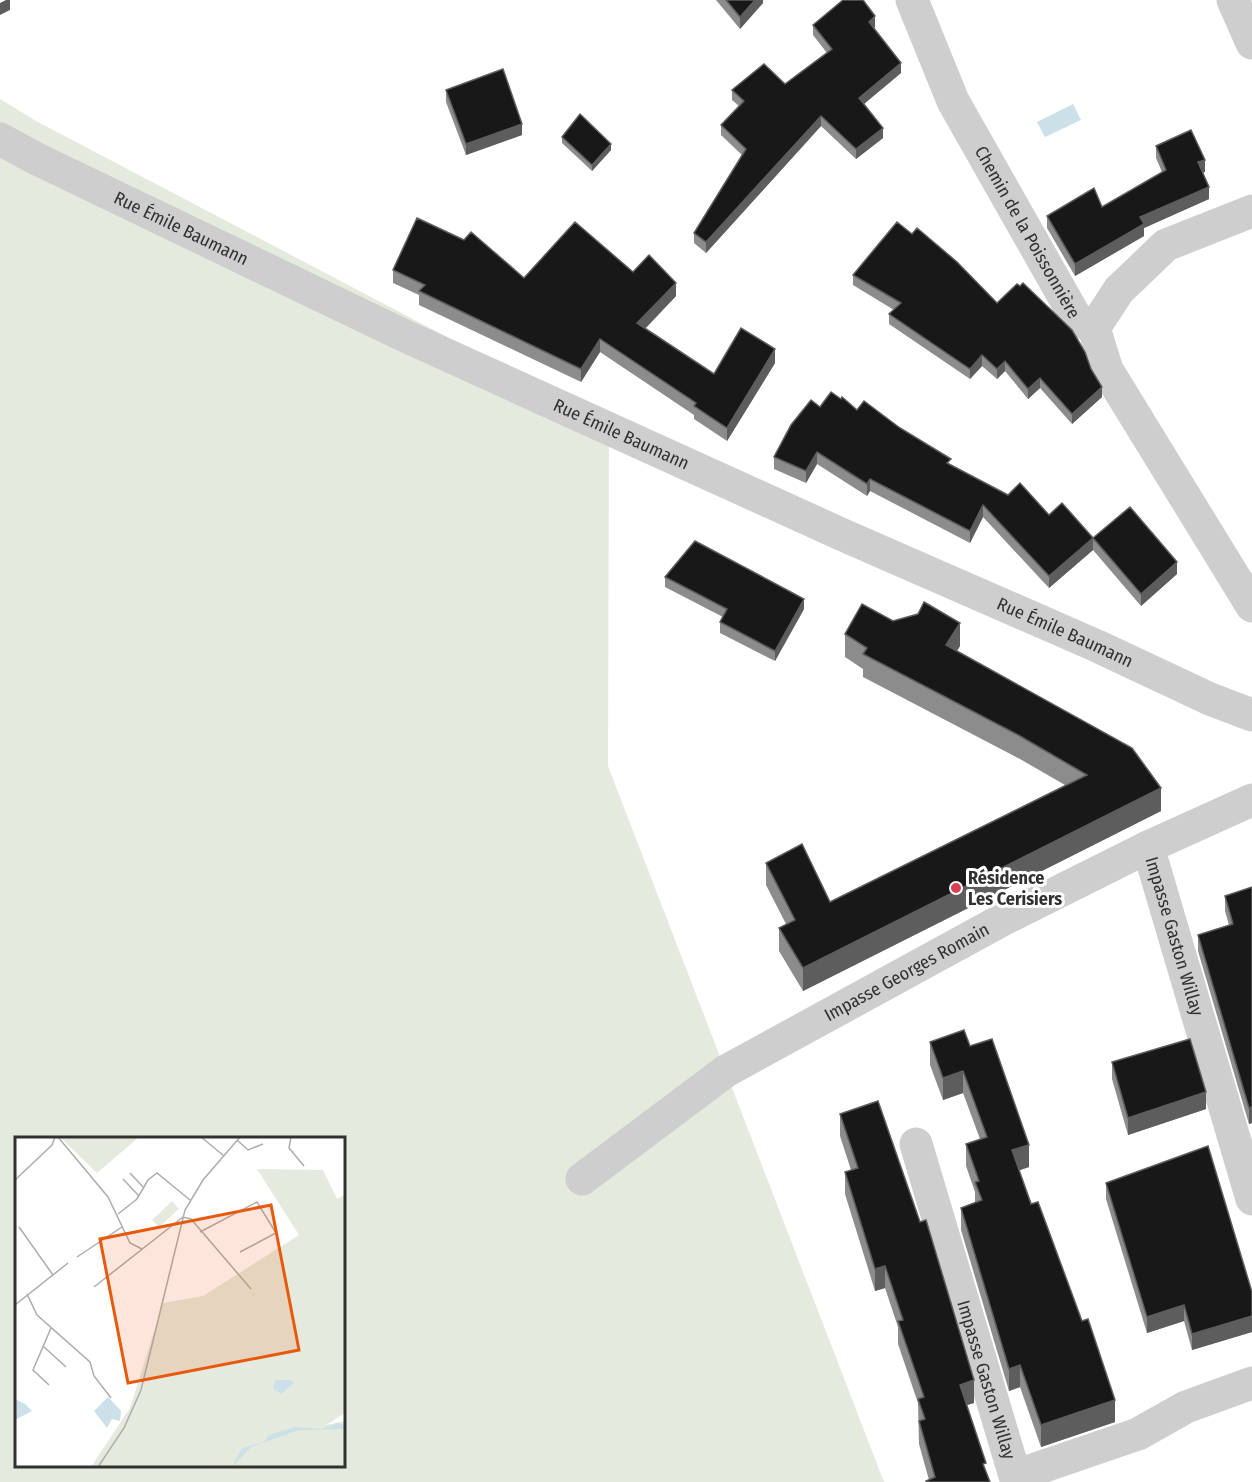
<svg xmlns="http://www.w3.org/2000/svg" width="1252" height="1482" viewBox="0 0 1252 1482" font-family="'Fira Sans Condensed',sans-serif">
<style>
.green{fill:#e5eade;fill-rule:evenodd}
.water{fill:#cbe0e9}
.lines{fill:none;stroke-linecap:round;stroke-linejoin:round}
.minor{stroke:#cecece;stroke-width:33}
.wall{fill:#8c8c8c}
.shaded-wall{fill:#5d5d5d}
.building{fill:#181818;stroke:#5d5d5d;stroke-width:1.5}
.poi-dot{fill:#dc4055;stroke:#fff;stroke-width:2}
.labels{text-anchor:middle;stroke-width:6;stroke-linejoin:round;paint-order:stroke}
.street-label{font-size:18px;fill:#313131;stroke:#fff}
.poi-label{font-size:18px;font-weight:bold;fill:#313131;stroke:#fff;text-anchor:start}
.inset-road{fill:none;stroke:#adadad;stroke-width:1.5}
.view{fill:#e8590c;fill-opacity:0.15;stroke:#e8590c;stroke-width:3}
.inset-edge{fill:none;stroke:#313131;stroke-width:3}
</style>
<rect width="100%" height="100%" fill="#fff"/>
<path class="green" d="M0 99 36 121 609 422 608 766 884 1482H0ZM16 1138H344V1466H16Z"/>
<polygon class="water" points="1073,104 1081,120 1045,137 1037,122"/>
<g class="lines">
<g class="minor">
<path id="s1" d="M912 0 953 101 1076 318 1094 328 1107 370 1252 606"/>
<polyline points="1233,0 1252,43"/>
<path id="s2" d="M0 139 37 159 405 336 843 535 1097 646 1210 699 1252 715"/>
<polyline points="1094,328 1119,290 1166,245 1252,211"/>
<path id="s3" d="M1148 847 1252 1199"/>
<path id="s4" d="M916 1144 1015 1476 1138 1434 1186 1407 1252 1383"/>
<path id="s5" d="M582 1179 726 1071 1002 920 1148 847 1252 800"/>
</g>
</g>
<g class="wall">
<polygon points="716,0 763,0 763,3 740,29"/>
<polygon points="813,25 875,27 874,28 901,73 864,104 883,138 856,159 821,126 706,253 694,243 694,233 742,155 721,135 721,125 739,106 732,100 732,90 785,84 827,53 813,35"/>
<polygon points="446,90 522,135 466,155 446,102"/>
<polygon points="562,137 611,150 592,171 562,143"/>
<polygon points="1156,146 1205,172 1203,172 1209,199 1144,228 1144,236 1075,276 1047,228 1047,216 1102,207 1162,172 1156,158"/>
<polygon points="393,270 524,278 633,272 676,296 645,329 714,374 775,363 727,441 694,419 694,415 600,352 581,382 419,305 419,295 393,283"/>
<polygon points="853,275 997,303 1091,369 1102,397 1072,424 1040,388 1028,399 1005,371 997,379 982,366 970,379 889,324 889,314 894,310 853,285"/>
<polygon points="841,399 857,410 900,428 951,465 1008,495 1093,538 1177,574 1141,606 1093,550 1049,588 983,517 970,543 870,491 867,496 817,464 806,483 774,469 774,457 820,407"/>
<polygon points="665,577 804,609 775,661 720,633 720,622 723,617 665,587"/>
<polygon points="893,621 960,646 957,651 1161,811 803,991 779,951 779,928 786,924 766,885 766,863 830,902 1065,785 1020,759 863,677 863,669 845,657 845,634"/>
<polygon points="1252,887 1252,1123 1249,1124 1198,951 1198,935 1229,925 1225,911 1225,896"/>
<polygon points="930,1042 970,1046 1029,1167 1019,1170 1115,1422 1041,1447 1020,1387 1009,1391 961,1230 961,1208 975,1203 975,1192 966,1166 966,1144 980,1139 963,1093 943,1100 930,1065"/>
<polygon points="1112,1062 1206,1109 1128,1135 1112,1079"/>
<polygon points="840,1114 974,1403 967,1405 986,1463 929,1480 919,1444 918,1403 898,1344 898,1327 885,1288 875,1291 845,1194 845,1172 851,1170 840,1136"/>
<polygon points="1106,1183 1252,1292 1252,1332 1192,1350 1184,1321 1147,1333 1106,1199"/>
</g>
<g class="shaded-wall">
<polygon points="6,0 10,0 10,10 0,15 0,3"/>
<polygon points="755,0 763,0 763,3 740,29 740,17"/>
<polygon points="875,16 875,27 869,32 869,22"/>
<polygon points="901,63 901,73 859,108 859,98"/>
<polygon points="821,116 821,126 706,253 706,242"/>
<polygon points="522,124 522,135 466,155 466,144"/>
<polygon points="883,128 883,138 856,159 856,149"/>
<polygon points="611,144 611,150 592,171 592,165"/>
<polygon points="1205,160 1205,172 1198,174 1198,162"/>
<polygon points="1209,187 1209,199 1144,228 1144,236 1075,276 1075,264 1140,217"/>
<polygon points="676,283 676,296 637,337 637,323"/>
<polygon points="600,339 600,352 581,382 581,369"/>
<polygon points="775,349 775,363 727,441 727,428"/>
<polygon points="982,355 982,366 970,379 970,369"/>
<polygon points="1005,361 1005,371 997,379 997,369"/>
<polygon points="1040,378 1040,388 1028,399 1028,389"/>
<polygon points="1102,387 1102,397 1072,424 1072,414"/>
<polygon points="817,452 817,464 806,483 806,471"/>
<polygon points="870,479 870,491 867,496 867,484"/>
<polygon points="983,505 983,517 970,543 970,531"/>
<polygon points="1093,538 1093,550 1049,588 1049,576"/>
<polygon points="1177,562 1177,574 1141,606 1141,594"/>
<polygon points="804,599 804,609 775,661 775,651"/>
<polygon points="960,623 960,646 946,668 946,645"/>
<polygon points="1161,788 1161,811 803,991 803,968"/>
<polygon points="963,1071 963,1093 943,1100 943,1078"/>
<polygon points="1206,1092 1206,1109 1128,1135 1128,1118"/>
<polygon points="1252,1107 1252,1123 1249,1124 1249,1108"/>
<polygon points="1029,1145 1029,1167 1012,1173 1012,1150"/>
<polygon points="885,1266 885,1288 875,1291 875,1269"/>
<polygon points="1184,1305 1184,1321 1147,1333 1147,1317"/>
<polygon points="1252,1316 1252,1332 1192,1350 1192,1334"/>
<polygon points="1020,1365 1020,1387 1009,1391 1009,1369"/>
<polygon points="974,1380 974,1403 960,1407 960,1385"/>
<polygon points="1115,1400 1115,1422 1041,1447 1041,1425"/>
</g>
<g class="building">
<polygon points="726,0 755,0 740,17"/>
<polygon points="843,0 863,0 875,16 869,22 901,63 859,98 883,128 856,149 821,116 706,242 694,233 746,149 721,125 744,101 732,90 764,64 785,84 832,49 813,25"/>
<polygon points="503,69 522,124 466,144 446,90"/>
<polygon points="580,114 611,144 592,165 562,137"/>
<polygon points="1191,130 1205,160 1198,162 1209,187 1140,217 1144,224 1075,264 1047,216 1094,188 1102,207 1166,170 1156,146"/>
<polygon points="417,218 464,240 471,232 524,278 575,222 633,272 649,255 676,283 637,323 714,374 741,328 775,349 727,428 694,406 696,403 600,339 581,369 419,291 425,285 393,270"/>
<polygon points="897,222 912,234 917,228 957,262 997,303 1017,284 1020,286 1023,283 1072,330 1085,352 1091,369 1102,387 1072,414 1040,378 1028,389 1005,361 997,369 982,355 970,369 889,314 901,303 853,275"/>
<polygon points="831,392 841,399 842,397 857,410 864,401 900,428 951,459 947,463 1008,495 1020,483 1049,515 1062,503 1093,538 1049,576 983,505 970,531 870,479 867,484 817,452 806,471 774,457 791,425 811,400 820,407"/>
<polygon points="1130,507 1177,562 1141,594 1093,538"/>
<polygon points="695,541 804,599 775,651 720,622 727,609 665,577"/>
<polygon points="924,602 960,623 946,645 1132,748 1161,788 803,968 779,928 795,920 766,863 802,844 830,902 1087,775 1020,736 863,654 867,648 845,634 862,604 893,621 918,614"/>
<polygon points="1252,887 1252,1107 1249,1108 1198,935 1233,924 1225,896"/>
<polygon points="964,1030 970,1046 992,1039 1029,1145 1012,1150 1031,1204 1038,1202 1082,1321 1088,1319 1115,1400 1041,1425 1020,1365 1009,1369 961,1208 982,1200 975,1182 979,1181 966,1144 987,1137 963,1071 943,1078 930,1042"/>
<polygon points="1190,1039 1206,1092 1128,1118 1112,1062"/>
<polygon points="878,1101 920,1222 926,1220 974,1380 960,1385 986,1463 983,1464 990,1482 927,1482 926,1481 935,1477 919,1421 925,1419 918,1399 924,1397 898,1321 903,1320 885,1266 875,1269 845,1172 858,1168 840,1114"/>
<polygon points="1208,1146 1252,1292 1252,1316 1192,1334 1184,1305 1147,1317 1106,1183"/>
</g>
<circle class="poi-dot" cx="956" cy="888" r="6"/>
<g class="labels">
<g class="street-label">
<text dy="6" stroke="none"><textPath href="#s2" startOffset="202">Rue Émile Baumann</textPath></text>
<text dy="6" stroke="none"><textPath href="#s1" startOffset="260">Chemin de la Poissonnière</textPath></text>
<text dy="6" stroke="none"><textPath href="#s2" startOffset="688">Rue Émile Baumann</textPath></text>
<text dy="6" stroke="none"><textPath href="#s2" startOffset="1174">Rue Émile Baumann</textPath></text>
<text dy="6" stroke="none"><textPath href="#s3" startOffset="93">Impasse Gaston Willay</textPath></text>
<text dy="6" stroke="none"><textPath href="#s5" startOffset="386">Impasse Georges Romain</textPath></text>
<text dy="6" stroke="none"><textPath href="#s4" startOffset="246">Impasse Gaston Willay</textPath></text>
</g>
<g class="poi-label">
<text x="968" y="884">Résidence<tspan x="968" dy="21">Les Cerisiers</tspan></text>
</g>
</g>
<g transform="translate(15 1137)">
<rect width="330" height="330" fill="#fff"/>
<path d="M45 0H124L82 36ZM242 32 308 33 322 62 330 58V276L311 288 330 284V330H76L115 271 148 166 188 159 284 98ZM157 64 164 72 144 90 137 83Z" fill="#e5eade"/>
<path d="M261 243H276L279 246 266 257 258 251ZM93 260 106 274 105 284 97 282 92 291 79 274ZM0 262 10 267 17 274 0 283ZM323 286 330 288V292L284 293 236 310 217 330 227 311 249 305 254 298 280 290 306 292Z" fill="#cbe0e9"/>
<path class="inset-road" d="M43 0 93 60 115 106 127 112M186 0 209 19M276 0 274 11 289 29M222 3 233 13 248 7M115 36 128 50M108 42 124 59M0 43 37 8 40 0M103 77 122 62 133 43 142 36 175 63M4 90 38 138M185 95 242 65 261 96 225 115M62 120 107 90M79 150 168 80 176 82 236 152M12 157 22 178 75 225 79 239 96 261M0 168 53 126M28 209 51 230M34 248 18 233 36 191M83 330 109 291 126 253 170 73 188 43 225 0"/>
<path class="view" d="M256 68 284 213 113 246 85 102Z"/>
<rect width="330" height="330" class="inset-edge"/>
</g>
</svg>
